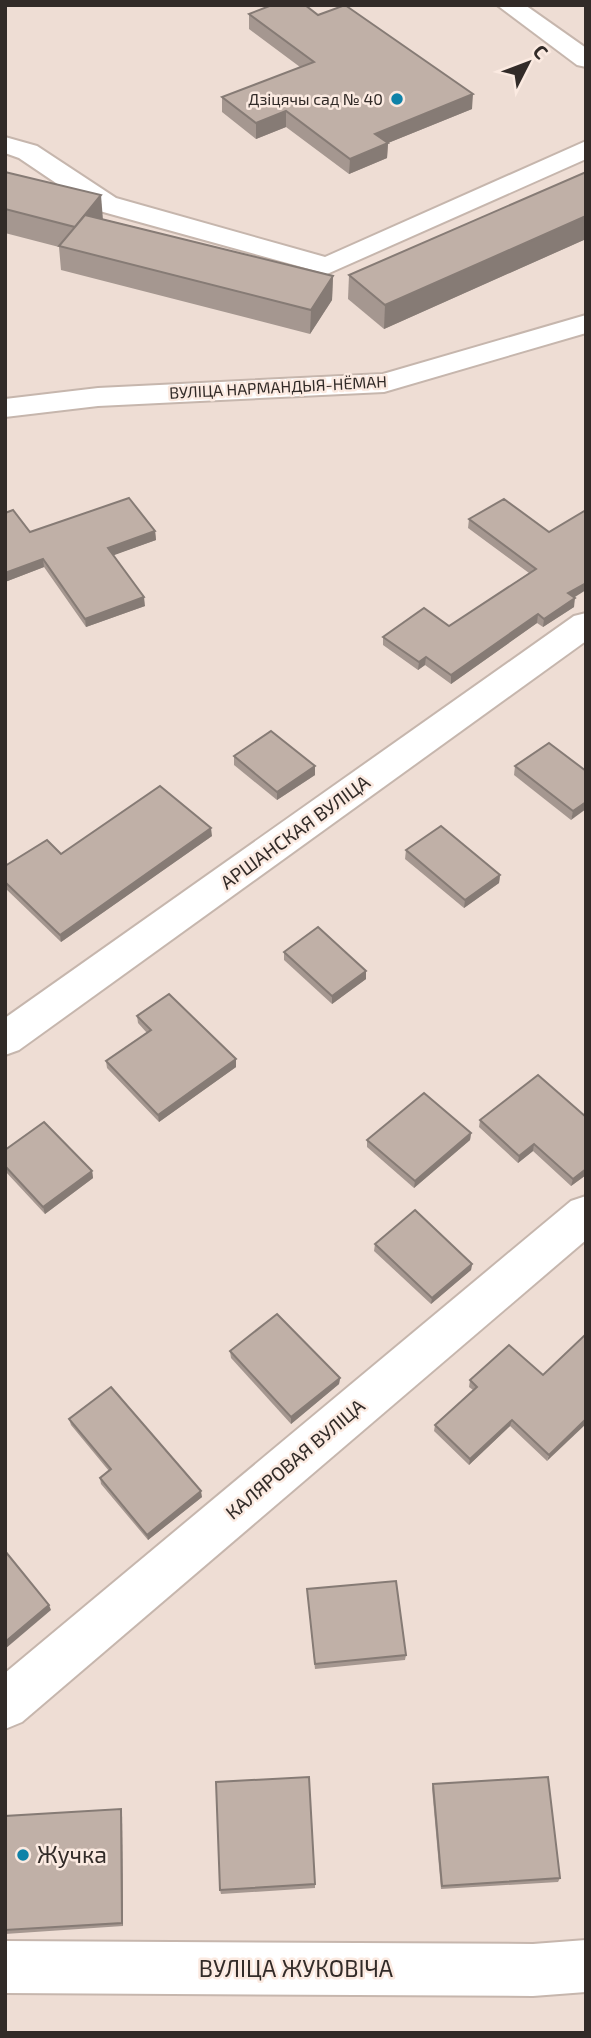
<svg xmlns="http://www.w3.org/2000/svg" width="591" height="2038" viewBox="0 0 591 2038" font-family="'Exo 2',sans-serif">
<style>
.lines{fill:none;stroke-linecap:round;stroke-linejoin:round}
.minor-casing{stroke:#c6b6ad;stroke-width:4}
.minor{fill:#fff;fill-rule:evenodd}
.wall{fill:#a59790}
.shaded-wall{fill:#867b75}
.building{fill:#c0b0a7;stroke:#867b75;stroke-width:2}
.poi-dot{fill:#0f82a8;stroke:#fbeae1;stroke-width:2.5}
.labels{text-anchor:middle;stroke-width:5;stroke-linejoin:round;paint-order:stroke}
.far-poi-label{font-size:16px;fill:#322b28;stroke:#fbeae1;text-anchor:end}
.far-street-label{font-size:16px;fill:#322b28;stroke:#fbeae1}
.street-label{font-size:19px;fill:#322b28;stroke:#fbeae1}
.near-poi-label{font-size:23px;fill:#322b28;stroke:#fbeae1;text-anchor:start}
.near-street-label{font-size:23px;fill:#322b28;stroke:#fbeae1}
</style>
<rect width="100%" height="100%" fill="#eeddd4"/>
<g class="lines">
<g class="minor-casing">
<g id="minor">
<polygon points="497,5 525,5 586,48 586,67 577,65"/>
<polygon points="5,137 37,146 116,198 325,257 586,141 586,159 327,274 96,210 19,158 5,153"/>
<polygon points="586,315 586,333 384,392 98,406 5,417 5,399 98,388 383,374"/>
<polygon points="586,613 586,641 19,1050 5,1055 5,1018 574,616"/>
<polygon points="586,1196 586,1240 22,1722 5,1729 5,1673 571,1201"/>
<polygon points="586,1940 586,1992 533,1996 5,1993 5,1941 533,1944"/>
</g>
</g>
<use href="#minor" class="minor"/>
</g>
<g class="wall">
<polygon points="249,14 318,15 472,109 388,143 387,158 349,174 286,127 256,139 222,112 222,97 300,67 249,29"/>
<polygon points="5,172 103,219 333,276 332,300 310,334 61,270 59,247 5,233"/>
<polygon points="586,172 586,239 384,329 348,299 349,275"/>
<polygon points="5,513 30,532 155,531 156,540 113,555 145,606 86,627 44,567 5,582"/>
<polygon points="469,519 574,597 574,607 543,627 537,623 451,684 425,665 418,670 383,645 383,637 449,626 529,573 468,528"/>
<polygon points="234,756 315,766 315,775 277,800 234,765"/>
<polygon points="515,766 586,771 571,820 514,775"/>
<polygon points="212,836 61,942 5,888 5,866 61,854"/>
<polygon points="406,850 500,875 499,883 464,908 405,859"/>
<polygon points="284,952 366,971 366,979 332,1004 284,960"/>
<polygon points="137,1016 236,1067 159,1122 107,1068 106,1061 147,1033 138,1023"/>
<polygon points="538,1075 586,1175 571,1186 533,1151 518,1163 479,1127 480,1120"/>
<polygon points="471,1133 470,1140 414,1188 367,1147 367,1140"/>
<polygon points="5,1150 92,1171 93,1178 45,1214 5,1171"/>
<polygon points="375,1244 472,1264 471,1270 431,1304 374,1251"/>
<polygon points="586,1334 547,1461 510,1426 469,1465 434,1431 435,1425 473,1390 469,1387 470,1380 543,1375"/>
<polygon points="230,1351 340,1378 339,1384 291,1424 231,1358"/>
<polygon points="69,1419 202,1497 148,1540 101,1484 100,1478 109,1471 71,1425"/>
<polygon points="307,1589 406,1655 405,1660 315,1669"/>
<polygon points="433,1784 560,1878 558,1882 441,1889 432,1788"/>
<polygon points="121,1809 122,1813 123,1926 5,1934 5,1816"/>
<polygon points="315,1884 315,1888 221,1894 220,1890"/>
</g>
<g class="shaded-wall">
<polygon points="473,94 472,109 388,143 387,158 349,174 350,159 375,134"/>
<polygon points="286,111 286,127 256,139 256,123"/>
<polygon points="101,195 103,220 75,227"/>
<polygon points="586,216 586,239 384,329 385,305"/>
<polygon points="333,276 332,300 310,334 311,310"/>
<polygon points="155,531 156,540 109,557 108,548"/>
<polygon points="43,559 44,567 5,582 5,573"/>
<polygon points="586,583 586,590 567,602 568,593"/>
<polygon points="144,597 145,606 86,627 85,619"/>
<polygon points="575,598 574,607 543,627 544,619"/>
<polygon points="538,614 537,623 451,684 451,675"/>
<polygon points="426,657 425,665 418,670 419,662"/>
<polygon points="315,766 315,775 277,800 277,792"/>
<polygon points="586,802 586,809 571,820 573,811"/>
<polygon points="211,828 212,836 61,942 60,935"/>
<polygon points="500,875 499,883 464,908 465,900"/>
<polygon points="366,971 366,979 332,1004 332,996"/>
<polygon points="236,1059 236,1067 159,1122 158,1115"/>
<polygon points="471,1133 470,1140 414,1188 415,1181"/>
<polygon points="534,1144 533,1151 518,1163 519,1156"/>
<polygon points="586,1169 586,1175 571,1186 573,1179"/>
<polygon points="92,1171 93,1178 45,1214 43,1207"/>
<polygon points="472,1264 471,1270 431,1304 432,1298"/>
<polygon points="340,1378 339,1384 291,1424 291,1417"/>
<polygon points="586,1419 586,1424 547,1461 549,1455"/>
<polygon points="512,1420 510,1426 469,1465 470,1459"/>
<polygon points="201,1491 202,1497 148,1540 147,1535"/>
<polygon points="49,1605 51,1610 5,1649 5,1642"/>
<polygon points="121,1809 122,1813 123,1926 122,1923"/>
</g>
<g class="building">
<polygon points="272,5 305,5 318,15 345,5 473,94 375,134 388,143 350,159 286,111 256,123 222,97 314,62 249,14"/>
<polygon points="5,172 101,195 75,227 5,209"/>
<polygon points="586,172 586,216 385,305 349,275"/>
<polygon points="85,215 333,276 311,310 59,246"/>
<polygon points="129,498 155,531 108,548 144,597 85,619 43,559 5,573 5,513 13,510 30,532"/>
<polygon points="504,499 549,532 586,510 586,583 568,593 575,598 544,619 538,614 451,675 426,657 419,662 383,637 424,608 449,626 536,569 469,519"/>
<polygon points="271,731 315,766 277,792 234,756"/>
<polygon points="549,743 586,771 586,802 573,811 515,766"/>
<polygon points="160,786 211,828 60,935 5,882 5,866 47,840 61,854"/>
<polygon points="441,826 500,875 465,900 406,850"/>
<polygon points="318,927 366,971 332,996 284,952"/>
<polygon points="169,994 236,1059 158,1115 106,1061 151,1030 137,1016"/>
<polygon points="538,1075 586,1117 586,1169 573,1179 534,1144 519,1156 480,1120"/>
<polygon points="424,1093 471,1133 415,1181 367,1140"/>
<polygon points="44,1122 92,1171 43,1207 5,1166 5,1150"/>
<polygon points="415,1210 472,1264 432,1298 375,1244"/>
<polygon points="277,1314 340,1378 291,1417 230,1351"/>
<polygon points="586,1334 586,1419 549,1455 512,1420 470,1459 435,1425 477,1387 470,1380 509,1345 543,1375"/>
<polygon points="111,1387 201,1491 147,1535 100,1478 111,1469 69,1419"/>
<polygon points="5,1551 49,1605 5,1642"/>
<polygon points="396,1581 406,1655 315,1664 307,1589"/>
<polygon points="309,1777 315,1884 220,1890 216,1782"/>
<polygon points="548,1777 560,1878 442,1886 433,1784"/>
<polygon points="121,1809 122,1923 5,1930 5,1816"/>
</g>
<g class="poi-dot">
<circle cx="397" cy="99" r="7"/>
<circle cx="23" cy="1855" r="7"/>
</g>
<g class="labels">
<g class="far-poi-label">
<text x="383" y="105">Дзіцячы сад № 40</text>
</g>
<g class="far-street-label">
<text transform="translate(278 387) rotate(-3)" y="6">ВУЛІЦА НАРМАНДЫЯ-НЁМАН</text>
</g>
<g class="street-label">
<text transform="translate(295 832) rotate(-36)" y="7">АРШАНСКАЯ ВУЛІЦА</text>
<text transform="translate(295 1459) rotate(-40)" y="7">КАЛЯРОВАЯ ВУЛІЦА</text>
</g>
<g class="near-poi-label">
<text x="37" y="1863">Жучка</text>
</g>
<g class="near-street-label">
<text x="296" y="1977">ВУЛІЦА ЖУКОВІЧА</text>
</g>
</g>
<rect width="591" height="2038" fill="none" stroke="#322b28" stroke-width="14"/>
<g transform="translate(528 63) rotate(48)" stroke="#fbeae1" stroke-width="5" paint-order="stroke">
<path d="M0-5L12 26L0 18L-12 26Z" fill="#322b28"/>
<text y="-10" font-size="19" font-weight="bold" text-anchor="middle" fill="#322b28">С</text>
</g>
</svg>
